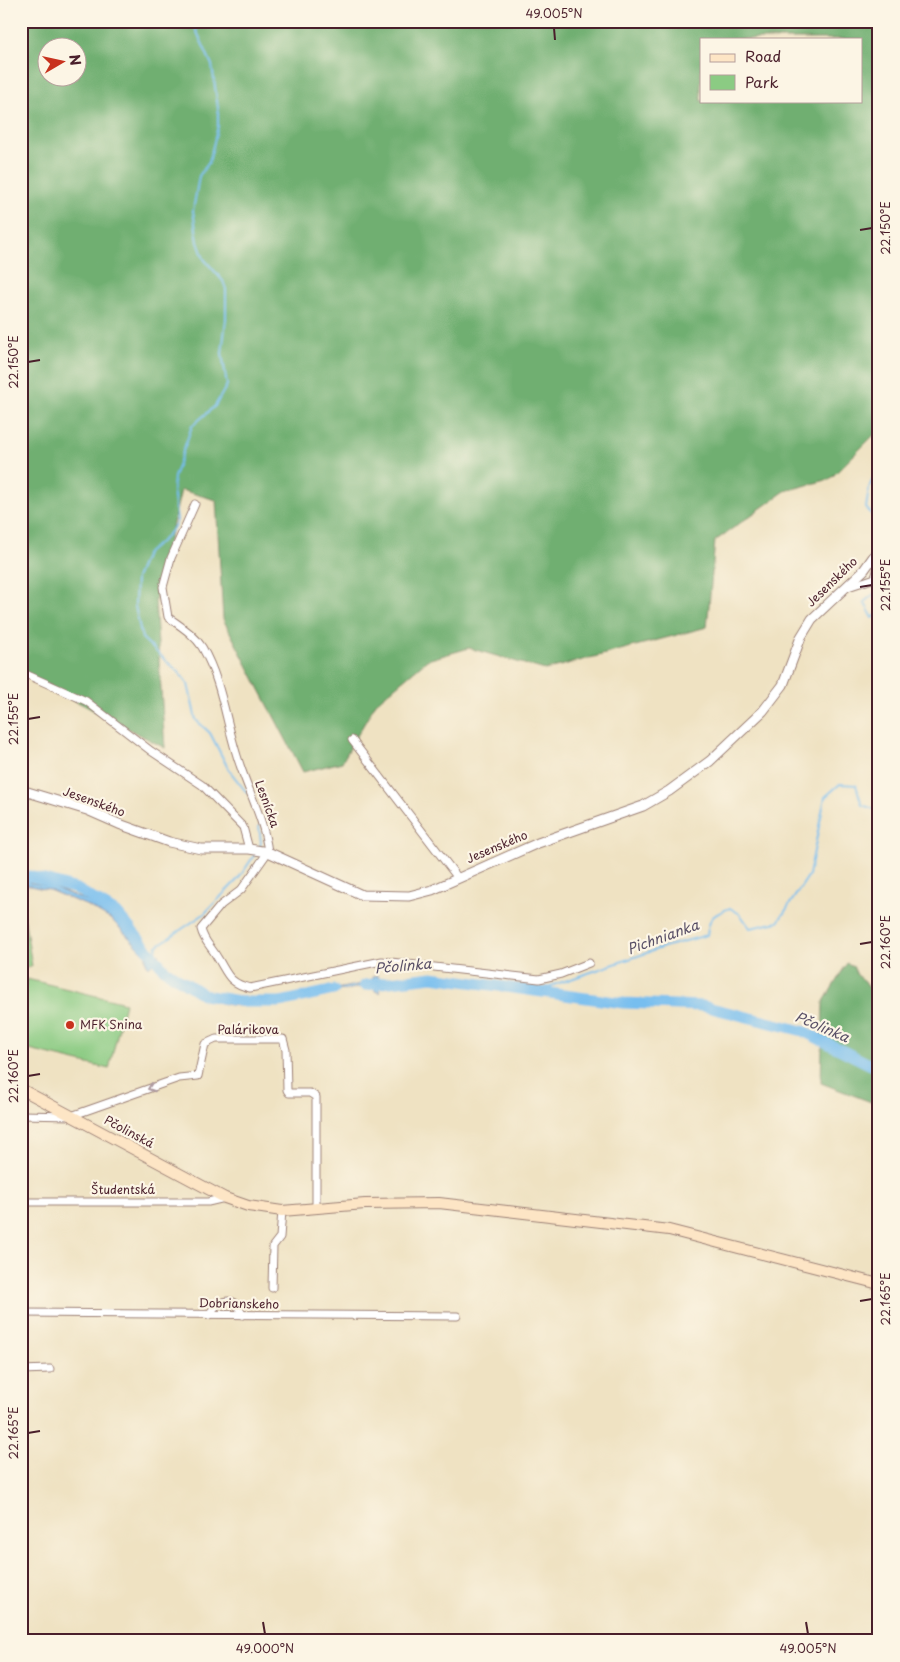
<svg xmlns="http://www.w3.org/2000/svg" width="900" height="1662" viewBox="0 0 900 1662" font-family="'Playpen Sans',sans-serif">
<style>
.green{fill:#8bcb83;stroke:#6a7557}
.forest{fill:#70af71;stroke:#5d674e;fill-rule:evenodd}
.water{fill:#77beef;stroke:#606e8d}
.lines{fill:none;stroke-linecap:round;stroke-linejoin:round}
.stream{stroke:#77beef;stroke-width:2}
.river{stroke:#77beef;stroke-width:11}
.minor-casing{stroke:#9c8076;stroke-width:9}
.tertiary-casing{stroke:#9c8076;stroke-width:11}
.secondary-casing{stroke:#9c8076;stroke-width:12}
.minor{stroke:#fff;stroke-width:7}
.tertiary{stroke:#fff;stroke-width:9}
.secondary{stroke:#fde5c5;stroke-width:10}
.oneway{stroke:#ae9aa0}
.ticks{fill:none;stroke:#4a1f2b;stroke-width:2}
.poi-dot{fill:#c8321e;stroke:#fcf5e5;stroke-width:2}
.labels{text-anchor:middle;stroke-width:4.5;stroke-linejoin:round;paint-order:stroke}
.street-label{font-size:12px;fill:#4a1f2b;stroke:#fcf5e5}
.poi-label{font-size:12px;fill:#4a1f2b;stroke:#fcf5e5;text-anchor:start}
.water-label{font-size:14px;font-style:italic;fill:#584f66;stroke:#fcf5e5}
.neatline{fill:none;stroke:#4a1f2b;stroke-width:2}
.ticks-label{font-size:12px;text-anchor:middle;fill:#4a1f2b}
</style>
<rect width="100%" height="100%" fill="#fcf5e5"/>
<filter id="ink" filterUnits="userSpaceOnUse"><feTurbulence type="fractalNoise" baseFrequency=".02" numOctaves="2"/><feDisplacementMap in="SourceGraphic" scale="10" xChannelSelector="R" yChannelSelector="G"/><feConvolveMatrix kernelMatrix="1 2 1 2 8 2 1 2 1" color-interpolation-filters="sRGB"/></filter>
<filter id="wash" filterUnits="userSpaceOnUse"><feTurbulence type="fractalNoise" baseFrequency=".0096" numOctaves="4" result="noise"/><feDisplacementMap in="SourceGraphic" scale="20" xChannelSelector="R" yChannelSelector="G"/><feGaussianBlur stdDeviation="1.12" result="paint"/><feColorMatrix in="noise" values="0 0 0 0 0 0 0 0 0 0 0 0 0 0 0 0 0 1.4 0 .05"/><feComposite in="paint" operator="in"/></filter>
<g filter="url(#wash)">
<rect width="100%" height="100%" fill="#efe2c2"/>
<g class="green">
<polygon points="21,897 32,966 21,968"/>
<polygon points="27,979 125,1003 109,1069 21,1048 21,1001"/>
</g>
<g class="forest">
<path d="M21 21H879V430L830 479 785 491 715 541 707 627 545 670 469 648 427 660 376 703 342 762 303 772 223 619 216 500 181 490 155 600 165 748 21 672ZM701 39H861V101H701ZM48 48H78V78H48Z"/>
<polygon points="847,963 853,966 857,975 865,981 879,1006 879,1105 821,1083 823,1003"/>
</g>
<path class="water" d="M21 881 50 886 89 902 114 917 149 954H160L157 958C169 969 180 983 194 991 244 1023 317 989 370 983L374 976 378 975 380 993 375 991 373 986C280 995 236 1038 153 963L149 967 146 963V955L112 920 88 906 49 890 21 884Z"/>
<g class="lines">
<g class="stream">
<polyline points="192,21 212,65 218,108 218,126 209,162 199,176 193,211 198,242 204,259 223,281 226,289 226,319 222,353 227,385 215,406 192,426 174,477 173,490 177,520 175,526 164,539 146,554 136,578 135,606 142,638 181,675 188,684 196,720 210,733 229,770 247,793"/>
<polyline points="879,473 875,474 869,488 866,508 879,523"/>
<polyline points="879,590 864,602 873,618 879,613"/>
<polyline points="879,657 879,659"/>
<polyline points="259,848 261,843 259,826"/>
<polyline points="154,957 157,946 204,914 239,878 255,854"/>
<path d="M536 991 664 947 707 935C709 916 713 915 730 908L740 914 750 928 778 922 809 875 825 797 840 784 856 785 862 805 874 809 879 808"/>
</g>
<g class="river">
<polyline points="21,880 30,876 77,889 118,914 165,970 204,995 245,1002 280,1002 334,990"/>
<polyline points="365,985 432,977 623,1003 703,1006 803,1031 879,1069"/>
</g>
</g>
</g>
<g filter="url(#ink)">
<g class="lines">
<g class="minor-casing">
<g id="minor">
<path d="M195 504 171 558 163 587 168 617C180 626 194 634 202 647 223 683 226 726 240 765 250 795 264 820 268 852L241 890 221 905 201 929C204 942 211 946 217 957 228 974 228 983 250 988L382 961 539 979 561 974 589 963"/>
<polyline points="875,578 879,564 877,551"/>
<polyline points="848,587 875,578 879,579"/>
<polyline points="21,672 86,701 151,751 202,785 243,827 249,849"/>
<polyline points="352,740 458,878"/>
<polyline points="21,1115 71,1116 179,1078 198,1076 205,1044 216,1039 283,1039 286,1050 287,1090 289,1093 310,1093 316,1097 316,1208"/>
<polyline points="21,1202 208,1202 225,1198"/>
<polyline points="272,1288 273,1246 280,1237 282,1211"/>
<polyline points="21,1313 457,1316"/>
<path d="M209 1315C213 1307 224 1298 233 1302 238 1303 240 1312 243 1315"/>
<polyline points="21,1370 50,1369"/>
</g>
</g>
<g class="tertiary-casing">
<polyline id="tertiary" points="21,790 87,810 119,824 169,842 201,849 249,849 268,852 362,895 409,896 432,890 538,843 643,806 669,791 710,761 763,711 783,685 801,637 812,619 864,570 879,549"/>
</g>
<g class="secondary-casing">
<polyline id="secondary" points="21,1089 225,1198 248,1206 282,1211 365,1204 439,1203 669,1230 879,1284"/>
</g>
<use href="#minor" class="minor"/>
<use href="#tertiary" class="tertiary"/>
<use href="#secondary" class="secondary"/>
</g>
<defs><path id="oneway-chevron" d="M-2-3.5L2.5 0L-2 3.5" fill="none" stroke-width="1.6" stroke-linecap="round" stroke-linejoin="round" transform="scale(1.25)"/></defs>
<use class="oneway" href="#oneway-chevron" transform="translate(151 1088) rotate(160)"/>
</g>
<path class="ticks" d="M554 28 555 40M860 230 872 228M28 362 40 360M860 587 872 585M28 719 40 717M860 944 872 942M28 1076 40 1074M860 1301 872 1299M28 1433 40 1431M263 1622 265 1634M806 1622 808 1634"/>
<circle class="poi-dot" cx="70" cy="1025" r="5"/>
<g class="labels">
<g class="street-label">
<text transform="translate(832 582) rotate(-44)" y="4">Jesenského</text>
<text transform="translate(94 802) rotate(20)" y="4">Jesenského</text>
<text transform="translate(267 804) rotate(70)" y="4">Lesnícka</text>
<text transform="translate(497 847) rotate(-23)" y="4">Jesenského</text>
<text x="248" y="1034">Palárikova</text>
<text transform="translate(129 1132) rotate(28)" y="4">Pčolinská</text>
<text x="123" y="1194">Študentská</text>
<text transform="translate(239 1304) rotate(1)" y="4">Dobrianskeho</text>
</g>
<g class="poi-label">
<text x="80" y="1029">MFK Snina</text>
</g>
<g class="water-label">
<text transform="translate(663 937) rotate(-20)" y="5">Pichnianka</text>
<text transform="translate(403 966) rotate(-5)" y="5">Pčolinka</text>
<text transform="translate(822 1027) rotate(23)" y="5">Pčolinka</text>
</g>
</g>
<rect width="900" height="1662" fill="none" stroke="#fcf5e5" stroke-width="55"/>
<rect x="700" y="38" width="162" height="65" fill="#fcf5e5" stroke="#b59f9b"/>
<rect x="710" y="54" width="25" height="8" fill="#fde5c5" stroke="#b59f9b"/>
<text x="745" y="62" font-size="15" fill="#4a1f2b">Road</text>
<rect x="710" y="75" width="25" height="15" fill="#8bcb83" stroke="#b59f9b"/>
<text x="745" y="88" font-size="15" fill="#4a1f2b">Park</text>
<g transform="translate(62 62) rotate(81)"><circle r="24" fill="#fcf5e5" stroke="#b59f9b"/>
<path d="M0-4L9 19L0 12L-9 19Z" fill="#c8321e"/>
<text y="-8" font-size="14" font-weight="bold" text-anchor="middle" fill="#4a1f2b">N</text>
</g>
<rect x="28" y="28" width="844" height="1606" class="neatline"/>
<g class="ticks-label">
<text x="554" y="18">49.005°N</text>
<text transform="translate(886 228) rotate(-90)" y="4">22.150°E</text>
<text transform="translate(14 362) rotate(-90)" y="4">22.150°E</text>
<text transform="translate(886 585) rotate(-90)" y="4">22.155°E</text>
<text transform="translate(14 719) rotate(-90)" y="4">22.155°E</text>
<text transform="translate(886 942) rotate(-90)" y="4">22.160°E</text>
<text transform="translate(14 1076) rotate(-90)" y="4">22.160°E</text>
<text transform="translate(886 1299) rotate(-90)" y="4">22.165°E</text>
<text transform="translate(14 1433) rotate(-90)" y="4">22.165°E</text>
<text x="265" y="1653">49.000°N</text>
<text x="808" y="1653">49.005°N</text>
</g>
</svg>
